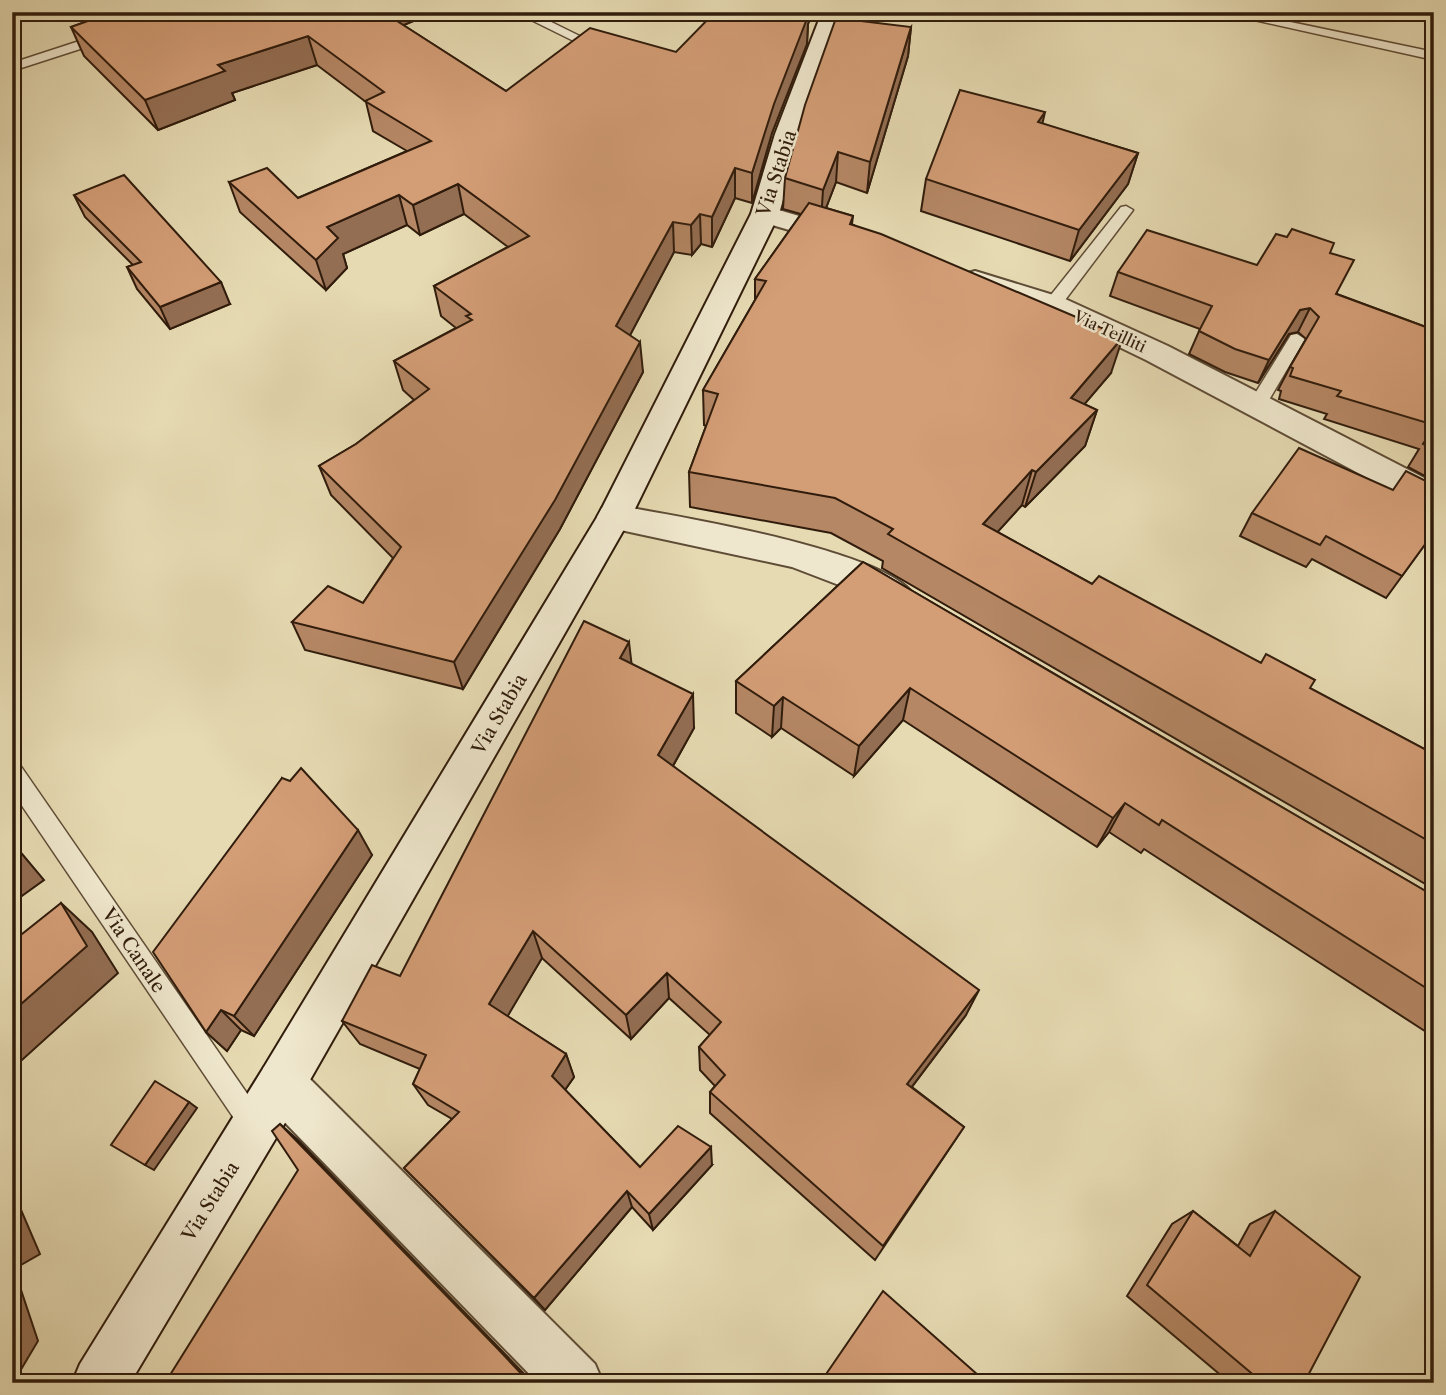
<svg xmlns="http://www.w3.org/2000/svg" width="1446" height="1395" viewBox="0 0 1446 1395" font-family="'Libre Caslon Text',serif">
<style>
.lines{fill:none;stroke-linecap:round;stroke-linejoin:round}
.service-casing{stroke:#5e4c36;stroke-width:3}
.minor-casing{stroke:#5e4c36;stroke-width:4}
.secondary-casing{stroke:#301c0c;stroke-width:4}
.service{fill:#efe7cd;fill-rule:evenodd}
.minor{fill:#efe7cd;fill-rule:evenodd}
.secondary{fill:#efe7cd;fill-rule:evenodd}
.wall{fill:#b58765;stroke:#301c0c;stroke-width:2}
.shaded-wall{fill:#946e53;stroke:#301c0c;stroke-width:2}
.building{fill:#d39d76;stroke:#301c0c;stroke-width:2}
.labels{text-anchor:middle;stroke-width:5;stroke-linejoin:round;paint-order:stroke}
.far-street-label{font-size:16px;fill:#301c0c;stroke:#efe7cd}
.street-label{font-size:19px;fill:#301c0c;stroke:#efe7cd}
</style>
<rect width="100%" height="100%" fill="#e6dab2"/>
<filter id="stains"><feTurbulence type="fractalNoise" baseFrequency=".00286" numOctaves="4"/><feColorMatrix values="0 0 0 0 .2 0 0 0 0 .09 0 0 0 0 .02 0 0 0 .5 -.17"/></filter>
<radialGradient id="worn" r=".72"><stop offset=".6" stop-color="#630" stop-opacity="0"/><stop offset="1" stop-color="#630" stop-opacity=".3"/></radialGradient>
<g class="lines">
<g class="service-casing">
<g id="service">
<polygon points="515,12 531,12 606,49 604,52 596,52"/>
<polygon points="1218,12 1243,12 1434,52 1434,60"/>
<polygon points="107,32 113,36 111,39 12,71 12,63"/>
<polygon points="1126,206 1133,210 1059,308 1047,308 1045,304 1047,300 1121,207"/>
<polygon points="1297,334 1305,339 1266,405 1263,409 1251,409 1248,405 1291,335"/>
<polygon points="12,763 20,765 264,1118 268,1127 264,1136 255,1140 246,1136 12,791"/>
</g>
</g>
<g class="minor-casing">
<g id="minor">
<polygon points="765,206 854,232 858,238 854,244 844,246 755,220 751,214 755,208"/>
<polygon points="975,271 1063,298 1168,346 1434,483 1434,510 1422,507 1146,360 1043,310 965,286 961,280 965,274"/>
<path d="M614 505C670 515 890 550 915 597L910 607 897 611 852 590 792 567 602 526 597 517 602 508Z"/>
<polygon points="281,1060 298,1067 595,1364 603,1383 538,1383 264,1101 257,1084 264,1067"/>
</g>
</g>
<g class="secondary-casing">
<polygon id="secondary" points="822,12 844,12 801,134 779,214 631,517 298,1101 130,1383 72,1383 80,1364 264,1067 599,514 751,214 775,134"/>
</g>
<use href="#service" class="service"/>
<use href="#minor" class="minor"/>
<use href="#secondary" class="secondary"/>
</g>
<g class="wall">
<polygon points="113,12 435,12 403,25 506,91 676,52 808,24 807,44 772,133 752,203 735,198 712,247 701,244 692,255 674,252 630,335 643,372 560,529 463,689 305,650 292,622 363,603 393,558 331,495 319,466 356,444 414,400 403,390 394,361 456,328 441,316 434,286 508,247 464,214 420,235 407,225 343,254 347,268 326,290 240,212 229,182 298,198 407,151 373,131 366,102 317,65 232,93 235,100 158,130 84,56 71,27"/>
<polygon points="911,27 908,56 867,193 836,182 826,208 853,216 852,224 1111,373 1084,404 1097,410 1085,446 1025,507 1022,505 997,532 1092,584 1261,663 1434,754 1434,889 882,568 883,561 831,533 690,507 689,472 706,426 704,425 703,390 755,300 755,279 801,214 783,209 785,178"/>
<polygon points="1042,124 1138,153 1128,184 1070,261 921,211 926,179"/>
<polygon points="74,195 230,304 170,329 137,289 127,267 133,265 85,217"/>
<polygon points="1330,253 1337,294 1434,330 1434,481 1408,467 1419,449 1324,419 1327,414 1279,399 1281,391 1278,390 1290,367 1306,339 1298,332 1289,334 1258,383 1225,372 1189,354 1200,329 1110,296 1118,272 1257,265"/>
<polygon points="1393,490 1434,532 1386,598 1312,559 1306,567 1240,536 1252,513"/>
<polygon points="863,562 1434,896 1434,1037 1144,849 1141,853 1109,832 1097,847 903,720 854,776 781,728 772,737 736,713 736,681"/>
<polygon points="631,663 694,728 673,766 966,1015 912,1087 964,1127 875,1260 710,1113 710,1092 715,1086 700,1070 699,1047 710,1035 669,998 631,1039 542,958 507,1016 566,1054 574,1077 565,1090 640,1167 712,1165 653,1230 632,1207 545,1310 404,1168 452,1119 428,1105 413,1084 420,1069 360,1044 342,1021 400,976"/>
<polygon points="282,778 372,855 254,1036 241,1030 227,1051 206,1032"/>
<polygon points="1193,1211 1238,1246 1250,1224 1275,1211 1304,1383 1230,1383 1127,1296 1172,1224"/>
</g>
<g class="shaded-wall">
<polygon points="375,12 435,12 380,35"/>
<polygon points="800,12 814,12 808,24 807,44 772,133 752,203 752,173"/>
<polygon points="911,27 908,56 867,193 870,162"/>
<polygon points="308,36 317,65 232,93 235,100 158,130 145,100 218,65"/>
<polygon points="1045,112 1038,143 1038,122"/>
<polygon points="838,152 836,182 821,221 823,190"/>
<polygon points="1138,153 1128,184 1070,261 1079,230"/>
<polygon points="735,168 735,198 712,247 712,217"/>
<polygon points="458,184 464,214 420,235 413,205"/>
<polygon points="399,195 407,225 343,254 347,268 326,290 316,260 327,227"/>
<polygon points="700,214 701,244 692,255 691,225"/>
<polygon points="673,222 674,252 619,356 616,326"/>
<polygon points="221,282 230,304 170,329 160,307"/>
<polygon points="1310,308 1298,332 1289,334 1258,383 1269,360 1300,310"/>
<polygon points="1123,337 1111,373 1060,433 1071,398"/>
<polygon points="640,342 643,372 560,529 463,689 454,662"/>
<polygon points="1097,410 1085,446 1025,507 1036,472"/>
<polygon points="1032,470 1022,505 974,558 983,524"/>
<polygon points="629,642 633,676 620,658"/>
<polygon points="910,688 903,720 854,776 859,746"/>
<polygon points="693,694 694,728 661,787 658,755"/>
<polygon points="783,697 781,728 772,737 774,706"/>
<polygon points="1125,803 1109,832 1097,847 1113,818"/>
<polygon points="358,830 372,855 254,1036 234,1016"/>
<polygon points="12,842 44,880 12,903"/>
<polygon points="61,903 92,932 118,973 12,1069 12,1012"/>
<polygon points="533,931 542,958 500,1029 489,1004"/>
<polygon points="667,973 669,998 631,1039 626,1015"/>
<polygon points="979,990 966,1015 898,1105 907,1084"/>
<polygon points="221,1010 241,1030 227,1051 206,1032"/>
<polygon points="566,1054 574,1077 560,1097 552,1076"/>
<polygon points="189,1102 197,1108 154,1170 145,1165"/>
<polygon points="280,1124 298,1140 533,1383 530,1383"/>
<polygon points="711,1147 712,1165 653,1230 649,1214"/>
<polygon points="12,1189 40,1254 14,1269 38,1341 13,1383 12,1383"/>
<polygon points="627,1191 632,1207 545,1310 534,1298"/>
</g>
<g class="building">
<polygon points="113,12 383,12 506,91 590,28 676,52 715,12 800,12 799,14 808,16 774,104 752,173 735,168 712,217 700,214 691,225 673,222 616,326 640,342 555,500 454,662 292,622 328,586 363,603 401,547 319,466 356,444 429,389 394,361 472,320 466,316 471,314 434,286 529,236 458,184 413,205 399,195 327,227 338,238 316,260 229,182 267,168 298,198 431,141 365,101 384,92 308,36 218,65 225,71 145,100 71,27"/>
<polygon points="836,18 911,27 870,162 838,152 823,190 785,178 805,105"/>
<polygon points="960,90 1045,112 1038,122 1138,153 1079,230 926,179"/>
<polygon points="124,175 221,282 160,307 127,267 141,262 74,195"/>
<polygon points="809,203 853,216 850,224 881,234 1123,337 1071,398 1097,410 1036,472 1032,470 983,524 1092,584 1099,576 1261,663 1266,654 1315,680 1310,688 1434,754 1434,844 888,534 893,529 835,498 689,472 718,394 703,390 766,281 755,279"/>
<polygon points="1292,229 1334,243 1330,253 1354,260 1336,294 1434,330 1434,425 1337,396 1341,391 1290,376 1293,368 1290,367 1319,317 1310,308 1300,310 1269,360 1235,349 1199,331 1212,306 1118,272 1147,230 1257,265 1276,234 1287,237"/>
<polygon points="1434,427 1434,450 1423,444"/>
<polygon points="1299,448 1393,490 1406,471 1434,485 1434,532 1402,576 1326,536 1320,545 1252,513"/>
<polygon points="863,562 1434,896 1434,993 1162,820 1159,825 1125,803 1113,818 910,688 859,746 783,697 774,706 736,681"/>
<polygon points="584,621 629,642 620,658 693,694 658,755 979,990 907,1084 964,1127 883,1246 710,1092 725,1075 699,1047 721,1022 667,973 626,1015 533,931 489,1004 566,1054 552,1076 640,1167 678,1126 711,1147 649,1214 627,1191 534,1298 404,1168 459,1112 413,1084 426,1055 342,1021 372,965 400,976"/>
<polygon points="301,768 358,830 234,1016 221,1010 206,1032 153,952 282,778 290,781"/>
<polygon points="12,849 17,855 12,859"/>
<polygon points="61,903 87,946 12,1012 12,942"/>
<polygon points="155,1081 189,1102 145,1165 111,1145"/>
<polygon points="280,1124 496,1347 530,1383 165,1383 298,1170 272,1131"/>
<polygon points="1193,1211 1250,1256 1275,1211 1360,1277 1304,1383 1263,1383 1147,1285"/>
<polygon points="883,1291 987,1383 820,1383"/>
</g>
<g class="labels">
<g class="far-street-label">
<text transform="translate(1110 331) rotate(25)" y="6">Via Teilliti</text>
</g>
<g class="street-label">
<text transform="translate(776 173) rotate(-72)" y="7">Via Stabia</text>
<text transform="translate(499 714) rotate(-60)" y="7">Via Stabia</text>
<text transform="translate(134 950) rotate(56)" y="7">Via Canale</text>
<text transform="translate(210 1201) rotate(-58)" y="7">Via Stabia</text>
</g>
</g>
<rect width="1446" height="1395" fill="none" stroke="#e6dab2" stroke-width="42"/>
<rect x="14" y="14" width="1418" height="1367" fill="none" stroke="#301c0c" stroke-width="3.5"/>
<rect x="21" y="21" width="1404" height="1353" fill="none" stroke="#301c0c" stroke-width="2"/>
<rect width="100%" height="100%" filter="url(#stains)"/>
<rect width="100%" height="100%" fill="url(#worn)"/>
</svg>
